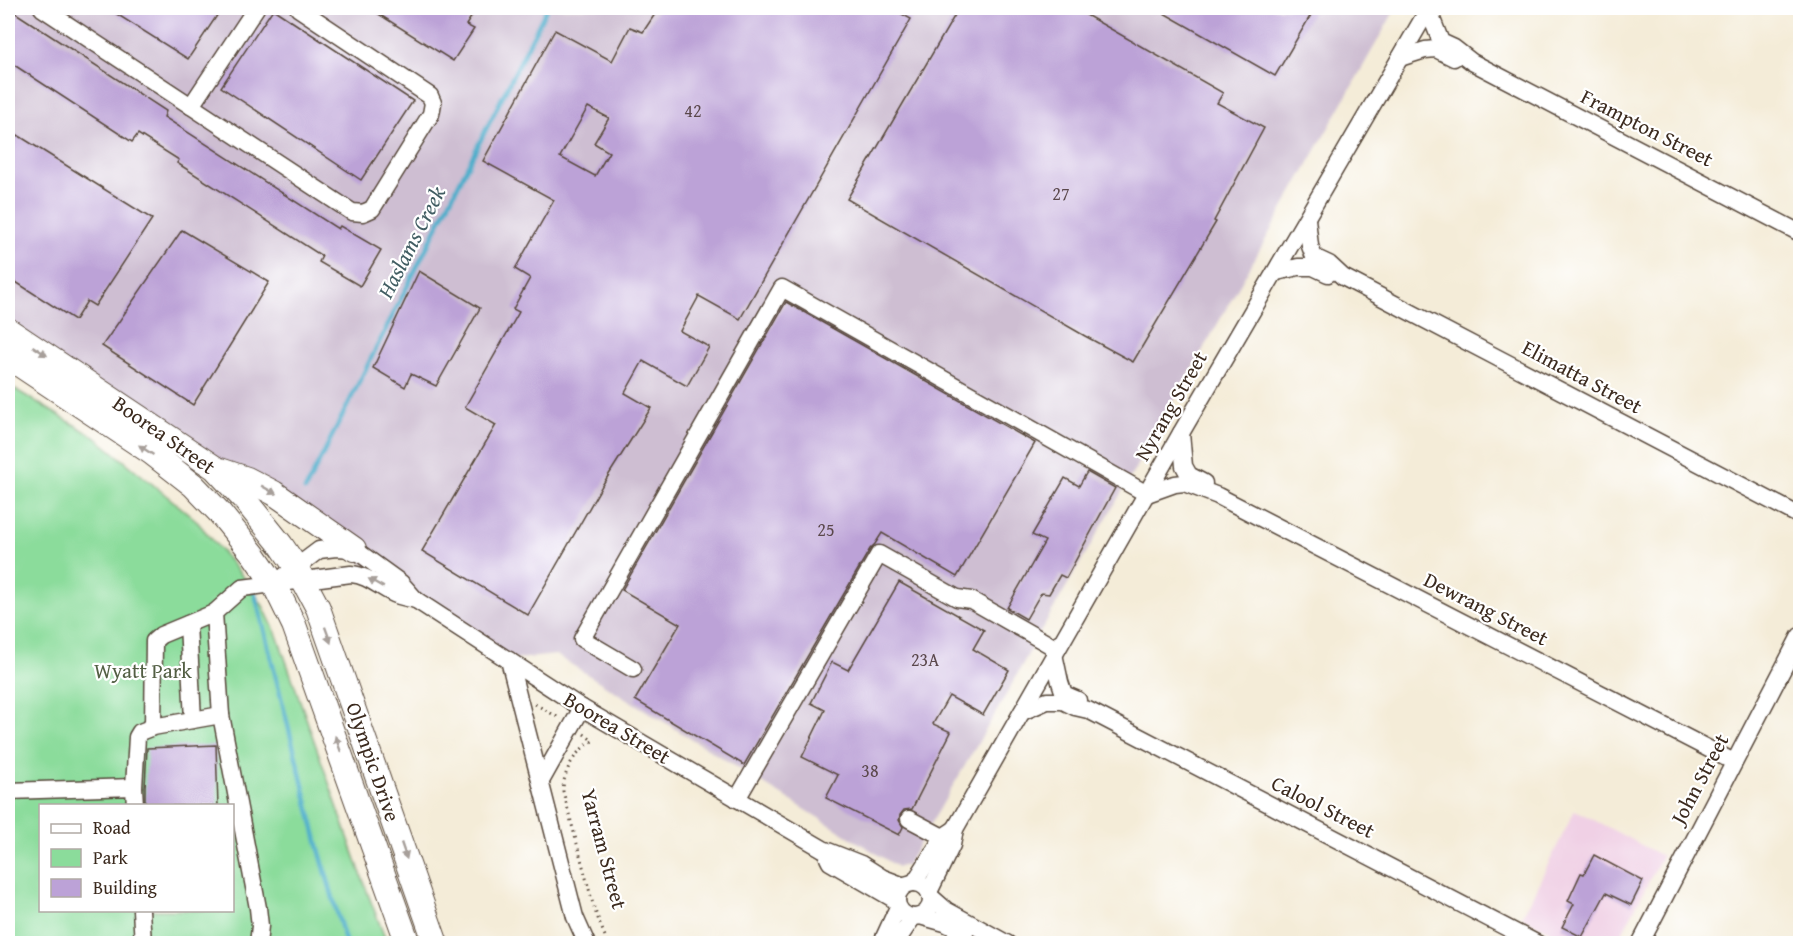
<svg xmlns="http://www.w3.org/2000/svg" width="1808" height="951" viewBox="0 0 1808 951" font-family="'Gentium Book Plus',serif">
<style>
.built{fill:#f0d0e5}
.industrial{fill:#cebed2}
.green{fill:#8bdc9b;stroke:#63835c;stroke-width:1.5;fill-rule:evenodd}
.lines{fill:none;stroke-linecap:round;stroke-linejoin:round}
.stream{stroke:#4cadcb;stroke-width:4.5}
.building{fill:#bca2d7;fill-rule:evenodd}
.minor-casing{stroke:#57473a;stroke-width:19}
.highway-casing{stroke:#57473a;stroke-width:26}
.path{stroke:#57473a;stroke-width:3;stroke-dasharray:1.5 4.5;stroke-linecap:butt}
.minor{stroke:#fff;stroke-width:16}
.highway{stroke:#fff;stroke-width:24}
.oneway{fill:#a79f9a}
.labels{text-anchor:middle;stroke-width:4.5;stroke-linejoin:round;paint-order:stroke}
.number-label{font-size:18px;fill:#5b484c}
.street-label{font-size:21px;fill:#3b2a1e;stroke:#fff}
.park-label{font-size:21px;fill:#535f44;stroke:#fff}
.water-label{font-size:22px;font-style:italic;fill:#425e63;stroke:#fff}
</style>
<rect width="100%" height="100%" fill="#fff"/>
<filter id="ink" filterUnits="userSpaceOnUse"><feTurbulence type="fractalNoise" baseFrequency=".0167" numOctaves="2"/><feDisplacementMap in="SourceGraphic" scale="12" xChannelSelector="R" yChannelSelector="G"/><feConvolveMatrix kernelMatrix="1 2 1 2 8 2 1 2 1" color-interpolation-filters="sRGB"/></filter>
<filter id="wash" filterUnits="userSpaceOnUse"><feTurbulence type="fractalNoise" baseFrequency=".008" numOctaves="4" result="noise"/><feDisplacementMap in="SourceGraphic" scale="24" xChannelSelector="R" yChannelSelector="G"/><feGaussianBlur stdDeviation="1.35" result="paint"/><feColorMatrix in="noise" values="0 0 0 0 0 0 0 0 0 0 0 0 0 0 0 0 0 1.4 0 .05"/><feComposite in="paint" operator="in"/></filter>
<g filter="url(#wash)">
<rect width="100%" height="100%" fill="#f4ecd8"/>
<polygon class="built" points="1575,810 1662,856 1617,943 1574,943 1522,917"/>
<polygon class="industrial" points="8,8 1396,8 1258,253 1131,476 1040,632 1006,695 907,865 898,867 556,655 509,660 8,330"/>
<path class="green" d="M8 385 95 437 195 519 243 577 263 606 277 635 368 894 387 943H8ZM40 806H232V910H40Z"/>
<g class="lines">
<g class="stream">
<polyline points="305,490 547,8"/>
<polyline points="254,590 319,849 346,944"/>
</g>
</g>
<g id="blocks">
<g class="building">
<polygon points="8,8 166,111 164,117 338,229 340,226 381,250 360,286 319,262 322,256 177,163 179,160 138,134 132,142 8,61"/>
<polygon points="107,8 222,8 188,59"/>
<polygon points="369,8 477,8 466,25 474,29 453,61"/>
<path d="M659 8H891L911 19 740 319 699 296 680 331 709 347 687 386 643 361 625 393 651 408 603 484 528 615 422 551 496 425 465 407 519 312 513 309 530 278 515 269 554 200 483 161 555 30 612 61 630 27 643 32ZM588 107 609 118 594 143 609 152 595 176 560 157Z"/>
<polygon points="959,8 1074,8 1223,93 1217,103 1264,128 1214,221 1216,222 1133,362 1085,336 847,199"/>
<polygon points="1155,8 1315,8 1275,76"/>
<polygon points="273,9 413,101 361,180 221,87"/>
<polygon points="8,129 152,219 95,306 87,301 75,320 8,277"/>
<polygon points="182,230 269,282 193,405 102,346"/>
<polygon points="419,271 480,308 436,386 411,374 405,387 373,368"/>
<polygon points="786,302 1035,443 957,577 882,533 875,544 870,549 744,765 635,700 680,624 622,590"/>
<polygon points="1087,472 1115,488 1066,578 1060,575 1049,594 1041,593 1026,619 1007,608 1045,541 1032,535 1065,478 1079,486"/>
<polygon points="899,582 984,630 973,649 1009,670 983,715 949,696 933,724 951,732 912,809 904,810 900,815 899,820 903,827 899,835 826,798 838,775 802,757 825,710 811,703 832,662 848,670"/>
<polygon points="216,745 218,806 145,806 145,787 147,748"/>
<polygon points="1594,855 1643,881 1631,905 1606,893 1582,937 1562,927 1574,904 1568,901 1581,873 1584,874"/>
</g>
</g>
</g>
<g filter="url(#ink)">
<use href="#blocks" fill-opacity="0" stroke="#57473a" stroke-width="1.5"/>
<g class="lines">
<g class="minor-casing">
<g id="minor">
<polyline points="42,8 352,212 363,213 372,209 431,114 433,103 430,96 298,8"/>
<polyline points="1428,9 1441,42 1454,48 1472,62 1800,233"/>
<polyline points="1400,58 1425,50 1436,49 1454,58"/>
<polyline points="191,106 256,8"/>
<polyline points="1307,219 1310,246 1314,257 1329,264 1343,277 1800,516"/>
<polyline points="1277,272 1298,267 1313,267 1328,274"/>
<polyline points="1181,433 1184,466 1189,475 1204,483"/>
<polyline points="1147,494 1175,484 1184,483 1218,496 1734,762"/>
<polyline points="274,584 319,550 336,548 354,549 401,583 416,600 582,708 823,849 861,864 883,878 904,886"/>
<polyline points="214,613 161,635 154,641 153,727 221,715"/>
<polyline points="188,624 193,720"/>
<polyline points="1054,654 1060,682 1064,694 1078,700"/>
<polyline points="509,660 575,917 587,944"/>
<polyline points="633,669 582,639 782,288 1147,494"/>
<polyline points="1022,712 1047,701 1063,701 1075,707 1088,710 1538,944"/>
<polyline points="541,781 582,708"/>
<polyline points="134,787 137,737 140,732 153,727"/>
<polyline points="8,791 134,787 135,806"/>
<polyline points="737,799 879,554 957,598 971,600 1057,649"/>
<polyline points="909,819 943,837"/>
<polyline points="828,858 830,862 897,901"/>
<polyline points="914,883 943,837 955,829"/>
<circle cx="914" cy="900" r="17"/>
<polyline points="929,892 952,845 955,829 1181,433 1429,8"/>
<polyline points="930,896 946,910 1008,944"/>
<polyline points="141,910 143,944"/>
<polyline points="920,916 945,923 965,933"/>
<path d="M258 944 260 926 258 908 221 715 214 613 242 588 351 574C367 575 378 586 392 593 399 597 408 598 416 600"/>
<polyline points="881,944 898,907"/>
<polyline points="895,944 913,917"/>
<polyline points="1640,944 1800,636"/>
</g>
</g>
<g class="highway-casing">
<g id="highway">
<polyline points="8,330 215,468 244,499 281,545 296,567 318,608 436,944"/>
<polyline points="8,357 152,453 193,485 219,512 254,555 274,584 294,625 408,944"/>
<polyline points="220,470 247,479 274,493 354,549"/>
</g>
</g>
<g class="path">
<polyline points="535,704 561,719"/>
<path d="M584 734 593 741C575 750 563 772 563 791L594 908 608 944"/>
</g>
<use href="#minor" class="minor"/>
<use href="#highway" class="highway"/>
</g>
<defs><path id="oneway-solid" d="M-6-.8H1V-3.2L6.5 0L1 3.2V.8H-6Z" transform="scale(1.5)"/></defs>
<g class="oneway">
<use href="#oneway-solid" transform="translate(40 351) rotate(33)"/>
<use href="#oneway-solid" transform="translate(146 450) rotate(-146)"/>
<use href="#oneway-solid" transform="translate(269 490) rotate(29)"/>
<use href="#oneway-solid" transform="translate(376 583) rotate(-151)"/>
<use href="#oneway-solid" transform="translate(328 635) rotate(70)"/>
<use href="#oneway-solid" transform="translate(338 744) rotate(-110)"/>
<use href="#oneway-solid" transform="translate(404 851) rotate(71)"/>
</g>
</g>
<g class="labels">
<g class="number-label">
<text x="693" y="117">42</text>
<text x="1061" y="200">27</text>
<text x="826" y="536">25</text>
<text x="925" y="666">23A</text>
<text x="870" y="777">38</text>
</g>
<g class="street-label">
<text transform="translate(1647 128) rotate(27)" y="7">Frampton Street</text>
<text transform="translate(1582 377) rotate(28)" y="7">Elimatta Street</text>
<text transform="translate(1171 406) rotate(-60)" y="7">Nyrang Street</text>
<text transform="translate(164 435) rotate(35)" y="7">Boorea Street</text>
<text transform="translate(1486 609) rotate(27)" y="7">Dewrang Street</text>
<text transform="translate(617 728) rotate(31)" y="7">Boorea Street</text>
<text transform="translate(373 762) rotate(71)" y="7">Olympic Drive</text>
<text transform="translate(1700 779) rotate(-62)" y="7">John Street</text>
<text transform="translate(1323 807) rotate(27)" y="7">Calool Street</text>
<text transform="translate(604 849) rotate(75)" y="7">Yarram Street</text>
</g>
<g class="park-label">
<text x="143" y="678">Wyatt Park</text>
</g>
<g class="water-label">
<text transform="translate(411 242) rotate(-63)" y="8">Haslams Creek</text>
</g>
</g>
<rect width="1808" height="951" fill="none" stroke="#fff" stroke-width="30"/>
<rect x="39" y="804" width="195" height="108" fill="#ffffff" stroke="#b1aaa5" stroke-width="1.5"/>
<rect x="51" y="824" width="30" height="9" fill="#ffffff" stroke="#b1aaa5" stroke-width="1.5"/>
<text x="93" y="834" font-size="18" fill="#3b2a1e">Road</text>
<rect x="51" y="849" width="30" height="18" fill="#8bdc9b" stroke="#b1aaa5" stroke-width="1.5"/>
<text x="93" y="864" font-size="18" fill="#3b2a1e">Park</text>
<rect x="51" y="879" width="30" height="18" fill="#bca2d7" stroke="#b1aaa5" stroke-width="1.5"/>
<text x="93" y="894" font-size="18" fill="#3b2a1e">Building</text>
</svg>
